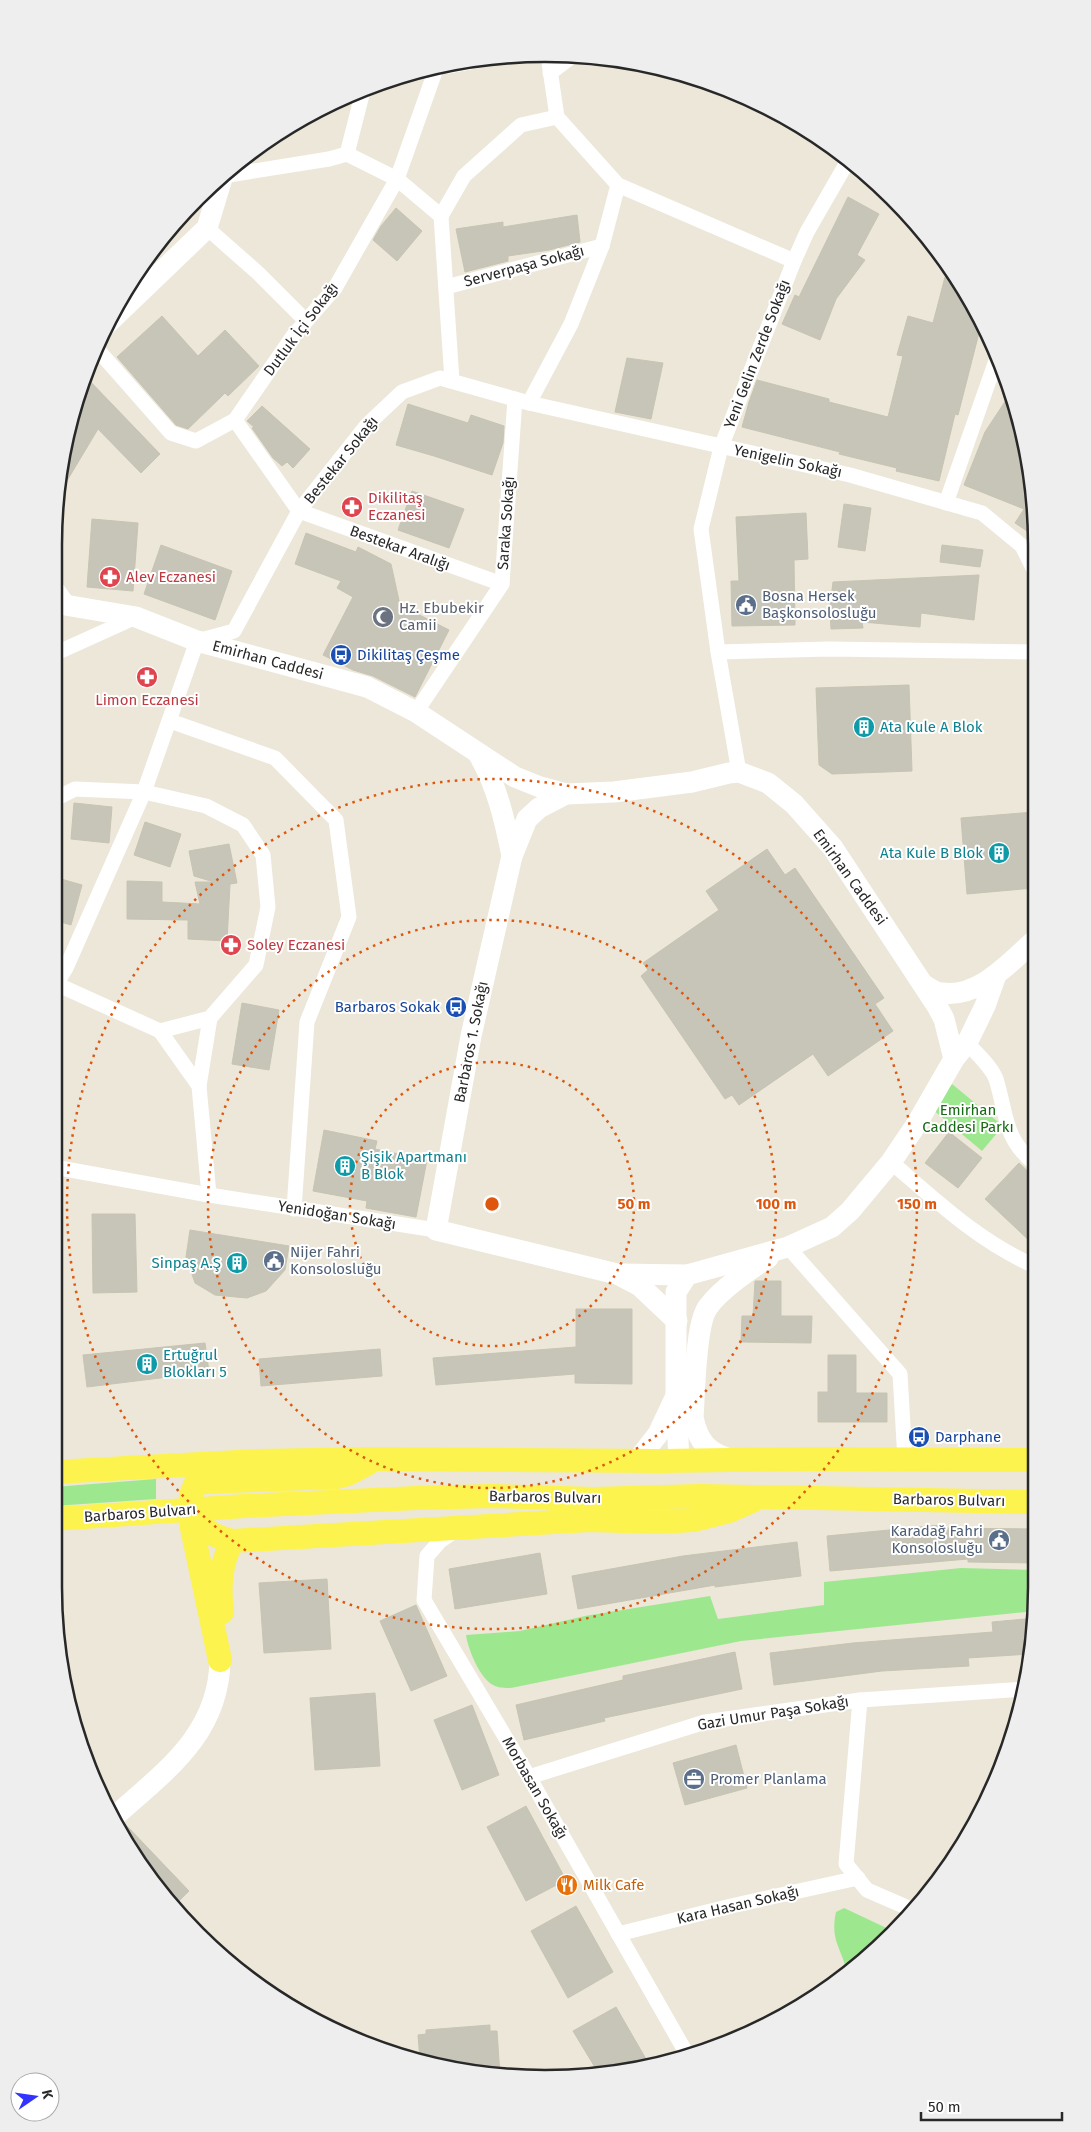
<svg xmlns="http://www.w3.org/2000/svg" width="1091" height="2132" viewBox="0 0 1091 2132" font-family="'Fira Sans',sans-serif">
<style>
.green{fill:#9de88f}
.building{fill:#c7c4b8;stroke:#c7c4b2}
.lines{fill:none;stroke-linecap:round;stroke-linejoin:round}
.street{stroke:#fff;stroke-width:15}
.secondary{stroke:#fff;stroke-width:21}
.primary{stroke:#fcf34e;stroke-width:24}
.ring{fill:none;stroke:#de570d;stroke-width:2.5;stroke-dasharray:2.5 5}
.labels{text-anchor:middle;stroke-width:4;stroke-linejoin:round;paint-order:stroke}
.street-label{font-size:15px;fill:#282828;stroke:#fff}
.health-label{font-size:15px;fill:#be3a42;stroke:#fff;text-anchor:start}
.service-label{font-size:15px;fill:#4e5e75;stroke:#fff;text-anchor:start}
.worship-label{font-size:15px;fill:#5b616d;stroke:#fff;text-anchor:start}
.transit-label{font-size:15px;fill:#164399;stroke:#fff;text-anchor:start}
.culture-label{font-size:15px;fill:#0d838f;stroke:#fff;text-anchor:start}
.park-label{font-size:15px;fill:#166a13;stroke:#fff}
.food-label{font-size:15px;fill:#c56008;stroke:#fff;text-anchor:start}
.rim{fill:none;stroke:#282828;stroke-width:2.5}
.centre{fill:#de570d;stroke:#fff;stroke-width:2.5}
.ring-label{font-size:15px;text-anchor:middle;font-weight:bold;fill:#de570d;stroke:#fff;stroke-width:4;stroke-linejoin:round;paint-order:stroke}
</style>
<rect width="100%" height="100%" fill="#ece7d8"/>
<g class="green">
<polygon points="952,1084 1003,1126 982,1151 932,1109"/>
<polygon points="156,1479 156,1499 54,1506 54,1487"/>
<path d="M961 1568 1036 1570V1611L741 1641 511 1688C506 1688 499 1688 495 1686 480 1680 468 1649 466 1635L520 1631 585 1616 710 1596 718 1619 824 1605V1582Z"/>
<path d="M844 1908 895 1932 847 1972C841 1947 830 1940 836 1912Z"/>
</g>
<g class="building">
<polygon points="848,197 879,214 857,255 865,260 836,299 820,340 782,324 795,295 799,297"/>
<polygon points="396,208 422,231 397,261 373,240 381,226"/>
<polygon points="577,215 580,242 549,250 508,256 508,261 465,272 456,229 503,222 503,227"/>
<polygon points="945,277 955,280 981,325 958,415 955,414 939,481 896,471 897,468 839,454 840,452 742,427 749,402 757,380 829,399 829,402 888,417 903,356 897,355 908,316 933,323"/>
<polygon points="162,316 198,356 225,330 259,366 228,396 225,393 188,429 176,425 117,357"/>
<polygon points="627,358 663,363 651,419 615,412"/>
<polygon points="86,377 160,454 141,473 98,429 59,494 70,418"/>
<polygon points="1010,394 1033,481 1033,535 1015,523 1024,509 964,485 985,432"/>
<polygon points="408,404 468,423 471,415 504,426 503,443 492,475 434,456 396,445"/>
<polygon points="262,406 310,449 293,468 287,462 282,466 273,458 252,428 254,427 247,421"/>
<polygon points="412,491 464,509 449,548 398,530"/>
<polygon points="844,504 871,508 865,551 838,547"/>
<polygon points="806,513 808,559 794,560 795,625 732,626 731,581 739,581 736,517"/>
<polygon points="92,519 138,523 133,591 87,587"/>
<polygon points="306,533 356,552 358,547 391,564 400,605 449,630 415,697 373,676 353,670 323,655 353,597 337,588 341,581 295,564"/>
<polygon points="161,545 232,571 215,620 144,594"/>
<polygon points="942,545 983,550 980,567 940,562"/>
<polygon points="979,575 974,620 921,613 920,627 862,622 863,628 831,629 830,607 833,582"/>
<polygon points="909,685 912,771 832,774 819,765 816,688"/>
<polygon points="74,803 112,807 109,843 71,839"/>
<polygon points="1034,812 1034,888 967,894 961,818"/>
<polygon points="145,822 181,834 170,867 134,855"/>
<polygon points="229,844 237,883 230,884 227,941 188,939 188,920 127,919 127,881 162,882 162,902 200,904 195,882 214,882 194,876 189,851"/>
<polygon points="767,849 785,875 795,868 884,998 875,1004 893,1031 828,1076 813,1054 739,1105 732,1095 725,1099 641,976 648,970 643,963 719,910 706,891"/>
<polygon points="54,877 82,885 71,925 54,920"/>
<polygon points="242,1003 279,1010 269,1070 232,1064"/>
<polygon points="324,1130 377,1141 375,1149 427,1160 416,1217 366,1208 367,1201 313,1191"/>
<polygon points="949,1132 982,1158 958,1188 925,1163"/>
<polygon points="1019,1163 1035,1178 1035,1246 985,1199"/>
<polygon points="92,1214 135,1214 137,1292 93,1293"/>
<polygon points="190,1230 289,1246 285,1270 266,1291 247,1298 215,1295 195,1283 186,1257"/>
<polygon points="755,1281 781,1281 781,1316 812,1316 811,1343 741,1342 742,1316 753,1316"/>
<polygon points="576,1309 632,1309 632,1384 575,1383 575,1374 436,1385 433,1358 576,1347"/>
<polygon points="205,1343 209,1372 87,1387 83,1355"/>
<polygon points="380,1349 382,1376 261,1386 259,1359"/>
<polygon points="828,1355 856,1355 856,1393 887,1393 887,1422 818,1422 818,1392 828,1392"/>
<polygon points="941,1525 941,1528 1036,1529 1036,1563 968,1562 968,1559 830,1571 827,1536"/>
<polygon points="797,1542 801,1576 715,1587 715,1585 578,1609 572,1576 683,1556"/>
<polygon points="540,1553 547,1594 455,1609 449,1569"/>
<polygon points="327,1579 331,1649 264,1653 259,1583"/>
<polygon points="416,1605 447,1676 411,1691 380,1621"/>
<polygon points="1036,1618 1030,1654 968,1658 969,1666 882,1671 774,1685 770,1653 853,1643 993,1632 992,1622"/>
<polygon points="735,1652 742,1689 604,1718 605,1721 524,1740 516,1705 623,1680 623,1676"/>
<polygon points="375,1693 380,1766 315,1770 310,1698"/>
<polygon points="472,1705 499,1775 462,1790 434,1720"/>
<polygon points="736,1745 747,1788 685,1805 673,1763"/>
<polygon points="526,1806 566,1880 526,1901 487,1827"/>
<polygon points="125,1824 189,1891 174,1906 156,1886 119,1832 118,1829"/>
<polygon points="576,1906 613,1972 568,1998 531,1931"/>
<polygon points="616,2007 650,2066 599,2074 573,2031"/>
<polygon points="490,2025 490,2031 497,2031 500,2075 449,2069 420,2060 418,2035 426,2034 426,2030"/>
</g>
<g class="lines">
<g class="street">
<polyline points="548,56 557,117"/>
<polyline points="448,66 497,57"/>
<polyline points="550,73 574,55"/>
<polyline points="347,154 363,91"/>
<polyline points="223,176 329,159 347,154 397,179 441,216 452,381"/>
<polyline points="441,216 464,176 521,125 557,117 618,185 794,261"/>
<polyline points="207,228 258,273 306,321"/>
<polyline points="446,287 602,246"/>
<polyline points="97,349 171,433 196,441 235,420 293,336 335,288 397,179 436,69"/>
<polyline points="529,403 571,324 602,246 618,185"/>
<polyline points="235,420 299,511 502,584"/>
<polyline points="946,503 998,355"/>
<polyline points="55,651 63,650 136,617"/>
<polyline points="718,652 829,649 1033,652"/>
<polyline points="416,712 502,584 515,399"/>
<polyline points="170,721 275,758 336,820 349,917 307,1022 294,1209"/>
<polyline points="739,772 718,652 701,529 721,447 794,261 807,232 849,159"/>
<polyline points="55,799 75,789 144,792 206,806 243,825 263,855 268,907 256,965 210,1018 160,1031 199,1086 209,1195"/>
<polyline points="54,983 160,1031"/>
<polyline points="54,988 66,968 144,792 197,641 234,631 299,511 367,425 402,392 440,378 529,403 850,475 982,513 1022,546 1033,568"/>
<path d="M967 1043C976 1053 991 1066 996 1079 1007 1114 1003 1138 1035 1164"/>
<polyline points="199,1086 210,1018"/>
<path d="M891 1162C937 1201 979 1242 1035 1266"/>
<polyline points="54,1167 209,1195 436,1230"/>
<polyline points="788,1247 900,1374 905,1460"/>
<polyline points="456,1530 440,1541 427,1556 424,1600 529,1777 688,2056"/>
<polyline points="860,1700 846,1864 867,1890 913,1910"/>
<polyline points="529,1777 705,1722 860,1700 1025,1689"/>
<polyline points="618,1934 731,1906 858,1878"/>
</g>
<g class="secondary">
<polyline points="105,326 207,228 223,175"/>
<polyline points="55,591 65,605 136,617 197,641 367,687 416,712 515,777 540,787 566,794 614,792 692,782 729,773 739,772 768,783 794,804 833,848 937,1006 944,1019 954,1059"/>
<path d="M479 755C497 786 505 821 512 856"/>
<polyline points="566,794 539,808 527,819 512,856 471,1036 436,1230 617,1274 640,1286 677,1321"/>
<path d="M924 985C929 988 936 993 942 993 979 998 1009 963 1034 941"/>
<polyline points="621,1274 687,1275 788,1247 832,1227 850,1211 891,1162 916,1125 954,1059 967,1043 985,1006 996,975"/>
<path d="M734 1460C709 1454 698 1443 693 1417 695 1393 695 1324 708 1307 720 1290 750 1269 768 1258"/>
<polyline points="637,1461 658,1434 675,1398"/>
<polyline points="679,1461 676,1398 676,1292 687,1275"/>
<path d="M113 1818C164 1772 219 1735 220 1660"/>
</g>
<g class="primary">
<polyline points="54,1472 257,1461 375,1459 661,1461 808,1459 1036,1460"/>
<path d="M191 1509C204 1530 209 1535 232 1541L589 1520 659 1522 693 1520 729 1511 752 1501"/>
<polyline points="54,1519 245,1506 417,1498 492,1496 594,1499 700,1496 1036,1502"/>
<path d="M222 1612C219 1587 220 1565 232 1541"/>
<polyline points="220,1660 192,1528 191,1495 195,1485 203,1482 336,1477 348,1474 367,1464"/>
</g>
</g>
<g class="ring">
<circle cx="492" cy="1204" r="142"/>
<circle cx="492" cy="1204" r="284"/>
<circle cx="492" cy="1204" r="425"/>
</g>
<defs>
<g id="pharmacy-disc" transform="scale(1.125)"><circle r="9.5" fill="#e0444e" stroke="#fff"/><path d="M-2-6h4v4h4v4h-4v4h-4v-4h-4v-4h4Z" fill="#fff"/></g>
<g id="civic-disc" transform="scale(1.125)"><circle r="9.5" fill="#5c6f8a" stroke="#fff"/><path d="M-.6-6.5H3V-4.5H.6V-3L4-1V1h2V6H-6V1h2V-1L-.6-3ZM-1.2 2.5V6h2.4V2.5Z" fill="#fff"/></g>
<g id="mosque-disc" transform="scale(1.125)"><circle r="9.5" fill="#6b7280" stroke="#fff"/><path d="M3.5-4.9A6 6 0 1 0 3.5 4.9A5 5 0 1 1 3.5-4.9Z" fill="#fff"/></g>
<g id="bus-disc" transform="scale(1.125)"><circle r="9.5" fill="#1a4fb4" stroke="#fff"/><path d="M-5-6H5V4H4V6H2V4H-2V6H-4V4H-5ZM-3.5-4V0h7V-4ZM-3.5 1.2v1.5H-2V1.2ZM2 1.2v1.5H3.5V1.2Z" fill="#fff"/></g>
<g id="building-disc" transform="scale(1.125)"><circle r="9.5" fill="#0f9aa8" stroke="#fff"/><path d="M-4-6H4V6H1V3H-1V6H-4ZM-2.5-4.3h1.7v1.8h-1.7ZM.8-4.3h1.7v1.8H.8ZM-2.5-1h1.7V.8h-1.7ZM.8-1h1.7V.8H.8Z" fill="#fff"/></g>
<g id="office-disc" transform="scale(1.125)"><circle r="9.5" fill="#5c6f8a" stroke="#fff"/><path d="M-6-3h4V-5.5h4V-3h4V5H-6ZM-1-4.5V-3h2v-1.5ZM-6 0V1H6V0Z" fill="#fff"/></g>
<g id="restaurant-disc" transform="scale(1.125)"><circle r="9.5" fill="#e8710a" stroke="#fff"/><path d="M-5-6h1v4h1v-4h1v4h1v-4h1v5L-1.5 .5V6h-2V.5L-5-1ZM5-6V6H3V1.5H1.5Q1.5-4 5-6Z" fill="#fff"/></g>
</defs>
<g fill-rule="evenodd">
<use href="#pharmacy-disc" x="352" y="507"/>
<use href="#pharmacy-disc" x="110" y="577"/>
<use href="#civic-disc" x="746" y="605"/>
<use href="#mosque-disc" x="383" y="617"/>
<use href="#bus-disc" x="341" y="655"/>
<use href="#pharmacy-disc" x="147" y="677"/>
<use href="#building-disc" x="864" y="727"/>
<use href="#building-disc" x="999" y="853"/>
<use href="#pharmacy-disc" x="231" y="945"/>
<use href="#bus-disc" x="456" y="1007"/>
<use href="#building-disc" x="345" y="1166"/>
<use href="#civic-disc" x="274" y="1261"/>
<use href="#building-disc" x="237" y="1263"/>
<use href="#building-disc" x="147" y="1364"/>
<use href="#bus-disc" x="919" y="1437"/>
<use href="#civic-disc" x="999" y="1540"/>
<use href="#office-disc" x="694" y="1779"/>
<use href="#restaurant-disc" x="567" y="1885"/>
</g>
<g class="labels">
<g class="street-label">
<text transform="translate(524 266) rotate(-15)" y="5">Serverpaşa Sokağı</text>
<text transform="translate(301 329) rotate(-53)" y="5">Dutluk İçi Sokağı</text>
<text transform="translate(757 354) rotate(-69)" y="5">Yeni Gelin Zerde Sokağı</text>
<text transform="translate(341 460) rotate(-51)" y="5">Bestekar Sokağı</text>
<text transform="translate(788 461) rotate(12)" y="5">Yenigelin Sokağı</text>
<text transform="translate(506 523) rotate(-86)" y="5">Saraka Sokağı</text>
<text transform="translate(400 548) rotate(20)" y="5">Bestekar Aralığı</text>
<text transform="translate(268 660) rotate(15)" y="5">Emirhan Caddesi</text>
<text transform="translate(850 877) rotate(54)" y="5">Emirhan Caddesi</text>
<text transform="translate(471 1042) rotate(-79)" y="5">Barbaros 1. Sokağı</text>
<text transform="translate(337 1215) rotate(9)" y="5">Yenidoğan Sokağı</text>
<text transform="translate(545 1497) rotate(1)" y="5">Barbaros Bulvarı</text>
<text transform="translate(949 1500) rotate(1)" y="5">Barbaros Bulvarı</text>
<text transform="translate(140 1513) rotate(-4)" y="5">Barbaros Bulvarı</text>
<text transform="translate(773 1713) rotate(-9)" y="5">Gazi Umur Paşa Sokağı</text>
<text transform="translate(535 1788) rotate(60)" y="5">Morbasan Sokağı</text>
<text transform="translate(738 1905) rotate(-13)" y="5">Kara Hasan Sokağı</text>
</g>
<g class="health-label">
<text x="368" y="503">Dikilitaş<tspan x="368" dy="17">Eczanesi</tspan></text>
<text x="126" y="582">Alev Eczanesi</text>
<text x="147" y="705" text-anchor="middle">Limon Eczanesi</text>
<text x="247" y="950">Soley Eczanesi</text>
</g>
<g class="service-label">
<text x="762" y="601">Bosna Hersek<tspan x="762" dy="17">Başkonsolosluğu</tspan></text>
<text x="290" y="1257">Nijer Fahri<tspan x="290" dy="17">Konsolosluğu</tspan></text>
<text x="983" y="1536" text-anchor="end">Karadağ Fahri<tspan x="983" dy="17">Konsolosluğu</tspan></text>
<text x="710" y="1784">Promer Planlama</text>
</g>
<g class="worship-label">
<text x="399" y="613">Hz. Ebubekir<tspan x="399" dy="17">Camii</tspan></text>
</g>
<g class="transit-label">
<text x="357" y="660">Dikilitaş Çeşme</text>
<text x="440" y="1012" text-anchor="end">Barbaros Sokak</text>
<text x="935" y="1442">Darphane</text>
</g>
<g class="culture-label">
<text x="880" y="732">Ata Kule A Blok</text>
<text x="983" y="858" text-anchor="end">Ata Kule B Blok</text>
<text x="361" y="1162">Şişik Apartmanı<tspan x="361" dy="17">B Blok</tspan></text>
<text x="221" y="1268" text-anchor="end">Sinpaş A.Ş</text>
<text x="163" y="1360">Ertuğrul<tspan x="163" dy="17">Blokları 5</tspan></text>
</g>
<g class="park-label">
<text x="968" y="1115">Emirhan<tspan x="968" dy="17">Caddesi Parkı</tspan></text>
</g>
<g class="food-label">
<text x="583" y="1890">Milk Cafe</text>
</g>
</g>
<path d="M0 0H1091V2132H0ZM545 62H545A483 483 0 0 1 1028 545V1587A483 483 0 0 1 545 2070H545A483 483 0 0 1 62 1587V545A483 483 0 0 1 545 62Z" fill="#eee" fill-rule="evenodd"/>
<path class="rim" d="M545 62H545A483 483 0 0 1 1028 545V1587A483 483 0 0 1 545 2070H545A483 483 0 0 1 62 1587V545A483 483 0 0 1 545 62Z"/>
<circle cx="492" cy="1204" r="8" class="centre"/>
<g class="ring-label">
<text x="634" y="1209">50 m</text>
<text x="776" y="1209">100 m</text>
<text x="917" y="1209">150 m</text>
</g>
<g transform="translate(35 2097) rotate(77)"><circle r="24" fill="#ffffff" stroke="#a9a9a9"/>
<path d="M0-4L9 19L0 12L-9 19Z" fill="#3233ff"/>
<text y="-8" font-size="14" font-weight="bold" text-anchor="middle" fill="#282828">K</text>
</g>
<path d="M921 2112v8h141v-8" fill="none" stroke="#282828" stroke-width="2.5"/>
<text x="928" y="2112" font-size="15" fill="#282828" stroke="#ffffff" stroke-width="4" paint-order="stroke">50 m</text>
</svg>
